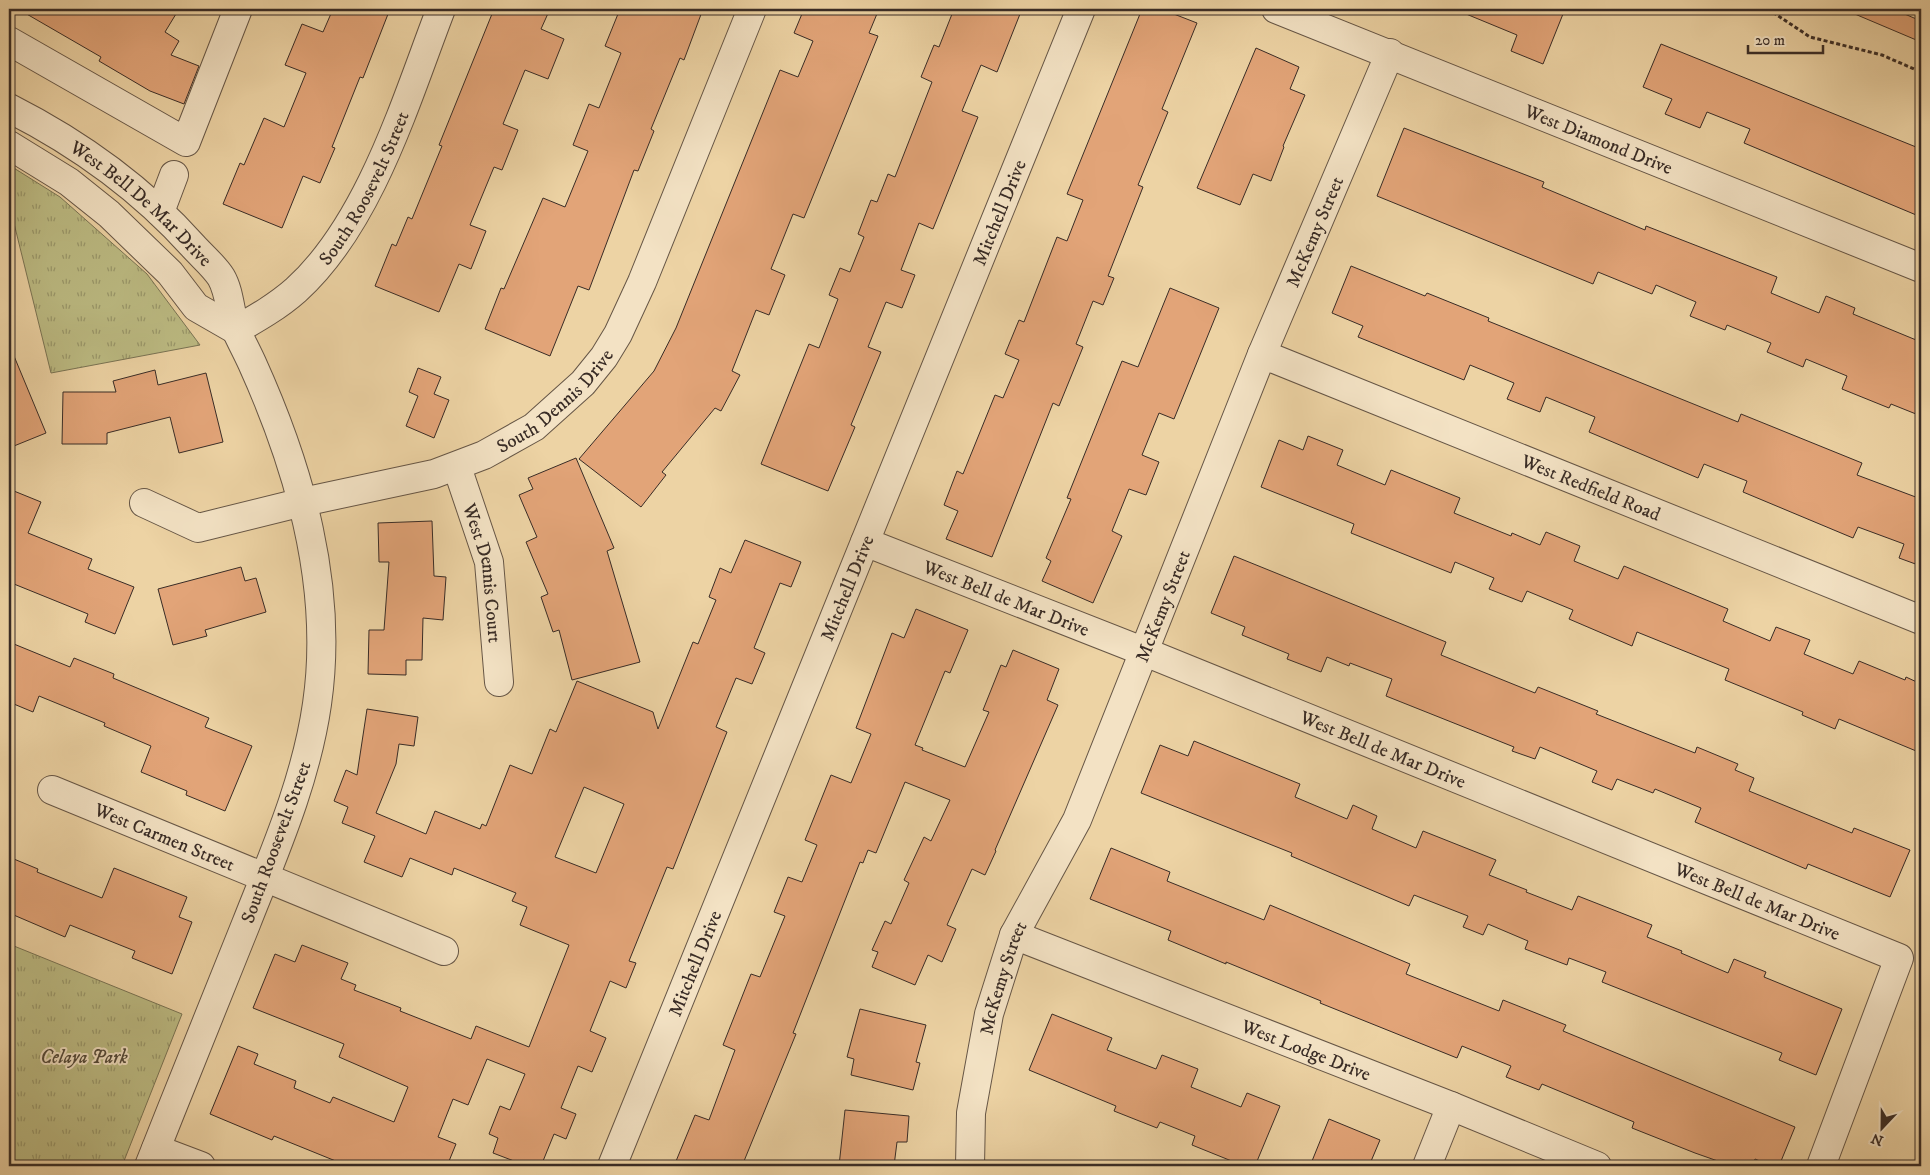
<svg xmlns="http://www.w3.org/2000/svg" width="1930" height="1175" viewBox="0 0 1930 1175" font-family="'IM FELL DW Pica',serif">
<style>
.grass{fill:url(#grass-tufts);stroke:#7a7454}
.building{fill:#e2a478;stroke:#392c26;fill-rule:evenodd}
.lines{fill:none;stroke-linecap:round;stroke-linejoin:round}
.minor-casing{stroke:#665646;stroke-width:30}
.path{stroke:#392c26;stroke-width:3;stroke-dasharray:4 2.5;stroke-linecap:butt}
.minor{stroke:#f3e2c4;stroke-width:28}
.labels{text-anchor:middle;stroke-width:4;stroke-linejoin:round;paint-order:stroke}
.street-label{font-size:19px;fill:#392c26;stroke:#f3e2c4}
.park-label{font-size:19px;font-style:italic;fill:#534939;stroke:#f3e2c4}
</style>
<defs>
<pattern id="grass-tufts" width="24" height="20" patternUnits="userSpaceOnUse" patternTransform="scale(1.25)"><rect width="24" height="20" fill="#bcbb83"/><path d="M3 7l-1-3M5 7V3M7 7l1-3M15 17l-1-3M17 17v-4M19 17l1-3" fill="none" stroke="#9a986b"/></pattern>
</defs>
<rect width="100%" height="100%" fill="#edd3a4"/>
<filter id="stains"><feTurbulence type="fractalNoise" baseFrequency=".004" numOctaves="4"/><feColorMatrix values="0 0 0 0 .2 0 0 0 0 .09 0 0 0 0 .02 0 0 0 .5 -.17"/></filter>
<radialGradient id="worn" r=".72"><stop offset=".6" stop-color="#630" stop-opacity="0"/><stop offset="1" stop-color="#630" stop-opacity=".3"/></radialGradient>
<g class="grass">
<polygon points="9,165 60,197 147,274 200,345 51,373 9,203"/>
<polygon points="9,944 182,1014 122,1166 9,1166"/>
</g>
<g class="building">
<polygon points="18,9 179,9 165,32 179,41 171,55 199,66 184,104 150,91 99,61 101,57"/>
<polygon points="333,9 390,9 363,78 360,77 332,147 335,148 320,183 303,176 282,228 223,204 240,163 244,165 264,118 284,127 306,73 285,65 302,24 323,32"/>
<polygon points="494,9 550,9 541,29 564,39 548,79 525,70 503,124 518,130 502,170 494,167 470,225 486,231 471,269 459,264 439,312 375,286 392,244 396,246 408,217 412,219 442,146 439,145"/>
<polygon points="620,9 703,9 684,60 680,58 651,129 654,131 638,171 634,170 589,290 578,286 550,356 485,329 501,288 504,289 543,198 565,207 588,151 573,145 589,104 599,108 621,53 605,46"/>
<polygon points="804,9 879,9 869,33 878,36 804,218 793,214 771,269 785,275 769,315 756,310 732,371 740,375 721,411 715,408 662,472 666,475 641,507 579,459 654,371 676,328 780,70 798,77 813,41 794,33"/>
<polygon points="954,9 1022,9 997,72 981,65 962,111 978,117 933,229 919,223 901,270 915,275 902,308 886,302 868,347 881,352 851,425 855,427 828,491 761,464 809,344 819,348 838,299 829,295 840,268 850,272 864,237 858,234 871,200 877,202 888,174 895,177 932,82 921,77 934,45 939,47"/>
<polygon points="1142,9 1161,9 1197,23 1162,109 1168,112 1138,185 1143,187 1108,276 1114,278 1103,305 1093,301 1076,344 1083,347 1059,406 1053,403 992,557 946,539 958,511 944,505 957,471 963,474 995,395 1003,398 1019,360 1005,354 1019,320 1024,322 1057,237 1067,241 1083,200 1067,194"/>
<polygon points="1454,9 1565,9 1543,64 1511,51 1517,35"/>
<polygon points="1843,9 1893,9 1921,21 1921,42"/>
<polygon points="1661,44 1921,149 1921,217 1744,143 1750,129 1707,112 1700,128 1665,114 1672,99 1643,87"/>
<polygon points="1256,48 1299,67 1290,89 1305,95 1283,146 1284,147 1271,181 1253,174 1240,205 1197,188"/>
<polygon points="1404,128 1544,182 1542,187 1645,230 1646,226 1777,277 1771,293 1819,313 1826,296 1855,308 1853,314 1921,342 1921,416 1891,404 1889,408 1842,389 1847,376 1806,359 1803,367 1767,352 1771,343 1727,325 1725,330 1690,316 1696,302 1656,285 1652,294 1598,272 1593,284 1377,196"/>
<polygon points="1351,266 1425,296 1427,293 1489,318 1488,321 1738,422 1741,414 1862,463 1857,475 1921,499 1921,566 1899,558 1904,544 1858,527 1853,538 1743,492 1747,481 1704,464 1698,478 1589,432 1595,417 1546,397 1540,412 1507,399 1514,383 1470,365 1464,380 1358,337 1363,326 1332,313"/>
<polygon points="1170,288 1219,308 1174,419 1159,413 1142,455 1159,462 1146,495 1129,489 1112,531 1122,536 1093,603 1042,581 1051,561 1046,558 1071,499 1067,498 1122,361 1138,367"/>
<polygon points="9,344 46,433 9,448"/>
<polygon points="418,368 441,377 434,394 449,400 434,438 406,426 418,396 409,392"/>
<polygon points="155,370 158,385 206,373 223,442 179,453 170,417 107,433 107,444 62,444 63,392 116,392 113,381"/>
<polygon points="1308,436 1343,450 1337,465 1385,485 1391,470 1460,498 1454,513 1511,536 1512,533 1540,545 1546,532 1580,546 1574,561 1618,579 1624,566 1728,609 1723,621 1770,641 1776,627 1810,640 1804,654 1853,674 1859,661 1905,680 1906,677 1921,684 1921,753 1839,719 1835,729 1802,715 1803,712 1725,680 1729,669 1637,632 1632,646 1569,619 1573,610 1527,591 1522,602 1489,589 1494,578 1455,562 1451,573 1351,533 1354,524 1261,487 1279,440 1303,450"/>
<polygon points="576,458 614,548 607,551 640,662 572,680 559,630 553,632 541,597 548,594 526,542 537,537 519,495 533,489 528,478"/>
<polygon points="9,489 41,502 28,533 92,559 88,569 134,587 115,634 85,622 88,614 9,582"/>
<polygon points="432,521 434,576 446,577 443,620 423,618 422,660 406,660 406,675 368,674 369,630 384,630 389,562 379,562 378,523"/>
<path d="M745 540 801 562 791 587 780 583 754 648 765 653 752 684 736 678 716 727 727 732 673 869 667 867 629 961 636 963 626 988 610 981 590 1031 606 1038 592 1072 578 1066 561 1108 576 1114 566 1139 554 1134 541 1166H527L493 1153 498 1138 489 1134 500 1106 510 1110 525 1074 487 1059 468 1105 453 1099 438 1137 456 1144 447 1166H348L274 1136 272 1140 210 1114 238 1046 258 1054 254 1064 296 1081 294 1088 330 1103 333 1097 394 1122 408 1087 339 1057 344 1044 253 1008 275 954 295 962 302 945 348 963 341 979 356 985 354 990 401 1008 400 1011 471 1039 476 1026 529 1047 569 945 520 925 527 907 512 901 516 893 454 868 452 875 410 858 402 877 364 862 375 836 342 823 348 807 334 801 346 770 357 775 367 709 418 717 414 746 399 744 396 764 376 813 426 834 435 811 480 829 482 824 486 826 510 765 532 774 550 729 556 732 577 681 653 712 658 729 693 642 698 644 716 600 709 597 720 568 731 573ZM584 787 624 804 596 873 555 857Z"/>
<polygon points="1234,556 1446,642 1441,655 1535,693 1538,687 1598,711 1596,714 1695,753 1697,747 1738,764 1735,770 1754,778 1749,791 1852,833 1854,828 1910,850 1890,897 1808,864 1806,869 1695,822 1701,808 1655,789 1653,793 1617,779 1612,790 1592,782 1597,771 1540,747 1535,759 1512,751 1514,747 1386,696 1392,679 1350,663 1349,666 1327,657 1321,672 1287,659 1289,654 1242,635 1245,627 1211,613"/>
<polygon points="241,567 245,581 256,578 266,612 205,630 207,636 173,645 158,589"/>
<polygon points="916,609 968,630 950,673 945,671 915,745 923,748 922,750 965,767 989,712 983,710 1001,665 1006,667 1013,650 1059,669 1047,700 1058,705 995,850 996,851 985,875 972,869 947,925 956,929 942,962 928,955 915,985 872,967 878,952 872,950 885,921 891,924 909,883 904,880 924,837 931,841 950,800 905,782 876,853 868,850 863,863 860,862 793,1033 796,1034 742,1166 674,1166 695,1115 709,1120 735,1050 723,1045 751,974 760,977 785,916 774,912 788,877 802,882 817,845 805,840 831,775 851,783 871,734 856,728 892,633 904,638"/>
<polygon points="9,642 70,667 74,658 114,674 113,678 209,718 205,727 252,746 225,811 186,795 187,791 141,772 151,746 104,726 105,723 39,696 33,712 9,702"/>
<polygon points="1194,741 1300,784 1295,797 1347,819 1353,805 1377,816 1372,829 1416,848 1423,831 1496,860 1489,875 1527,890 1526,892 1572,910 1578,896 1652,925 1647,937 1682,951 1681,953 1728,973 1734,959 1766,972 1764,977 1842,1009 1816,1075 1779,1060 1782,1053 1602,982 1606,972 1569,958 1567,965 1525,949 1528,941 1488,924 1483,935 1463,927 1468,916 1414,895 1409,906 1291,856 1292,853 1141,793 1160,745 1188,756"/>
<polygon points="1111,848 1170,872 1167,881 1264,920 1270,905 1410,964 1406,974 1499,1011 1503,1000 1566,1025 1563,1031 1795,1127 1779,1166 1772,1166 1755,1159 1752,1166 1732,1166 1695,1153 1632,1128 1634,1122 1542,1084 1539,1090 1506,1077 1511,1066 1462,1046 1457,1058 1320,1003 1321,1001 1226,962 1226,964 1168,940 1171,931 1090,899"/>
<polygon points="9,857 38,869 37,872 102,898 114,868 187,897 179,917 192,922 172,974 132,958 135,951 70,925 65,937 9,913"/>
<polygon points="860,1009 926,1025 916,1062 920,1063 913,1090 851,1075 854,1059 847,1057"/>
<polygon points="1052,1014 1112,1038 1107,1050 1156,1069 1162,1055 1198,1069 1191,1087 1241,1107 1247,1093 1280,1106 1255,1166 1244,1166 1192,1145 1195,1136 1160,1122 1157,1128 1114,1111 1116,1106 1029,1070"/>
<polygon points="845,1110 909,1116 907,1142 897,1142 894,1166 839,1166"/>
<polygon points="1329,1119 1380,1140 1369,1166 1310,1166"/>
</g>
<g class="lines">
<g class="minor-casing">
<g id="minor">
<path id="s1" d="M1276 9 1921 268"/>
<polyline points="9,41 186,142 238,9"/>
<path id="s2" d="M9 108C78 143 141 188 193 246 202 256 214 266 221 277 230 292 230 314 236 330 241 341 247 352 252 363 300 469 334 587 317 704 306 781 274 853 246 924 214 1004 181 1085 149 1166"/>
<polyline points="9,145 69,182 109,214 170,273 196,307 236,330"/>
<polyline points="160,212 174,175"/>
<path id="s3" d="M236 330C257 318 278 306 296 290 370 223 406 100 441 9"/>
<path id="s4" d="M1262 354 1921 620"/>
<path id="s5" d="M457 467 489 562 499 682"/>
<path id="s6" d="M144 503 198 528 303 502 434 474 484 455 534 427 583 383 604 357 618 334 642 282 752 9"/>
<path id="s7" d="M865 542 1145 652 1899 958 1821 1166"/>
<path id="s8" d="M52 790 444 951"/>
<path id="s9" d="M1014 935 1451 1106 1597 1166"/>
<polyline points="156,1149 201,1166"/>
<path id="s10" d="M612 1166 1081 9"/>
<path id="s11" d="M970 1166 971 1113 989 1014 1014 935 1077 820 1262 354 1390 53"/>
<polyline points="1427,1166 1451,1106"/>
</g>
</g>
<polyline class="path" points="1754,9 1771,11 1810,37 1882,55 1921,72"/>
<use href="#minor" class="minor"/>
</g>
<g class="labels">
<g class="street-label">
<text dy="7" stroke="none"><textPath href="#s1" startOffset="348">West Diamond Drive</textPath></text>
<text dy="7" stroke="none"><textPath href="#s3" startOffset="196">South Roosevelt Street</textPath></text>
<text dy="7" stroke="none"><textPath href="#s2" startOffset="164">West Bell De Mar Drive</textPath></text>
<text dy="7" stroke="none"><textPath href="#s10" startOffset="1029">Mitchell Drive</textPath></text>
<text dy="7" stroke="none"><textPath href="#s11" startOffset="1002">McKemy Street</textPath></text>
<text dy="7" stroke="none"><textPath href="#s6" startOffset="445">South Dennis Drive</textPath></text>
<text dy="7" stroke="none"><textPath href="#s4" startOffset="355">West Redfield Road</textPath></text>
<text dy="7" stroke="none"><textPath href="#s5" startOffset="110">West Dennis Court</textPath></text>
<text dy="7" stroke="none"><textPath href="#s10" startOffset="624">Mitchell Drive</textPath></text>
<text dy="7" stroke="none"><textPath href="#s7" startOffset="152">West Bell de Mar Drive</textPath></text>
<text dy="7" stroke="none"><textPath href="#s11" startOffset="598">McKemy Street</textPath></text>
<text dy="7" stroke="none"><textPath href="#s7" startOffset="558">West Bell de Mar Drive</textPath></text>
<text dy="7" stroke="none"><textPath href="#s8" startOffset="122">West Carmen Street</textPath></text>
<text transform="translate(275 842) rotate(-70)" y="7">South Roosevelt Street</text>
<text dy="7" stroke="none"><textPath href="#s7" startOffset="962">West Bell de Mar Drive</textPath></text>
<text dy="7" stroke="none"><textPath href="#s10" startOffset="219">Mitchell Drive</textPath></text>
<text dy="7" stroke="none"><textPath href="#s11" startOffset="192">McKemy Street</textPath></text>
<text dy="7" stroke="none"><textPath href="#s9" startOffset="314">West Lodge Drive</textPath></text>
</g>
<g class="park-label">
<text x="84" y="1063">Celaya Park</text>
</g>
</g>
<rect width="1930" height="1175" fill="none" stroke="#edd3a4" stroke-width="30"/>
<rect x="10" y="10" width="1910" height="1155" fill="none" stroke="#392c26" stroke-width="2.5"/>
<rect x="15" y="15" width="1900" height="1145" fill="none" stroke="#392c26"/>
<g transform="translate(1882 1128) rotate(202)" stroke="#f3e2c4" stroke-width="4" paint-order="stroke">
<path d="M0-4L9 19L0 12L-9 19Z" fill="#392c26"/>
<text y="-8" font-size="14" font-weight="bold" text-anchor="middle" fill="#392c26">N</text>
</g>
<path d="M1748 45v8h75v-8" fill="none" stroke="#392c26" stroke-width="2.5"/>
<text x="1755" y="45" font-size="15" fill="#392c26" stroke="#f3e2c4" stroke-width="4" paint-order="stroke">20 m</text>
<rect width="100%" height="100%" filter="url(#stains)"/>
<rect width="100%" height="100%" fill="url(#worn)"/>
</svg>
